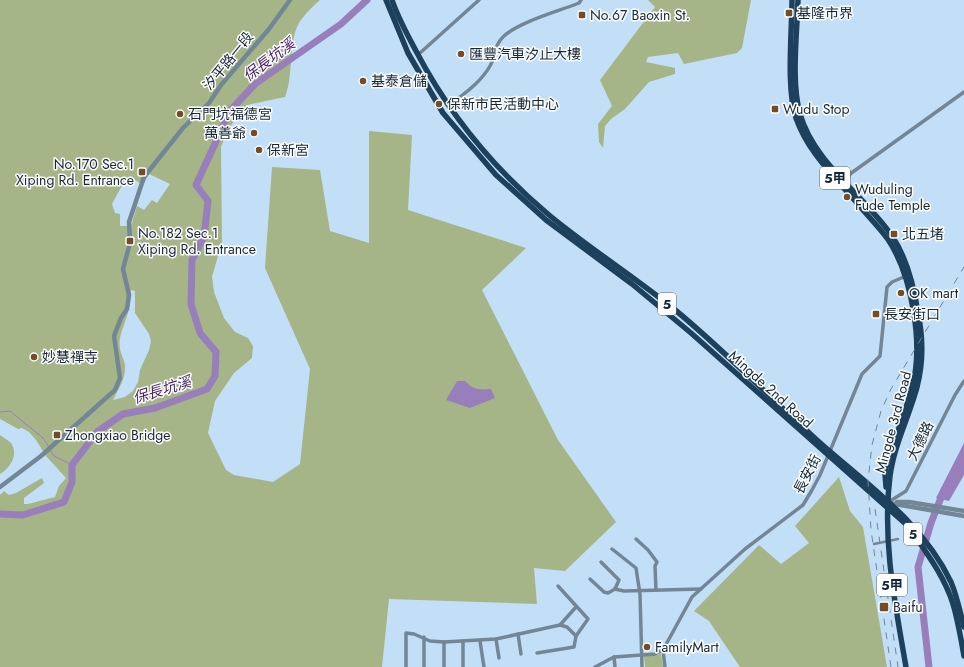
<svg xmlns="http://www.w3.org/2000/svg" width="964" height="667" viewBox="0 0 964 667" font-family="Jost,'Noto Sans TC',sans-serif">
<style>
.green{fill:#a5b587;fill-rule:evenodd}
.water{fill:#987fbb}
.lines{fill:none;stroke-linecap:round;stroke-linejoin:round}
.stream{stroke:#987fbb;stroke-width:1}
.river{stroke:#987fbb;stroke-width:7}
.pedestrian{stroke:#738696;stroke-width:2.5}
.minor{stroke:#738696;stroke-width:3.5}
.tertiary{stroke:#738696;stroke-width:4.5}
.primary{stroke:#1d415c;stroke-width:5.5}
.rail{stroke:#6e8599;stroke-width:1;stroke-dasharray:7 7;stroke-linecap:butt}
.poi-dot{fill:#734d29;stroke:#fcfcfc;stroke-width:1.5}
.labels{text-anchor:middle;stroke-width:3;stroke-linejoin:round;paint-order:stroke}
.shield{fill:#fcfcfc;stroke:#5a6771;stroke-width:1}
.shield-label{font-size:13px;font-weight:bold;fill:#142736}
.poi-label{font-size:14px;fill:#142736;stroke:#fcfcfc;text-anchor:start}
.street-label{font-size:14px;fill:#142736;stroke:#fcfcfc}
.water-label{font-size:15px;font-style:italic;fill:#47226b;stroke:#fcfcfc}
</style>
<rect width="100%" height="100%" fill="#c3dff7"/>
<g class="green">
<path d="M0 0H320C313 6 304 15 299 23 288 42 294 75 285 97L247 105 228 129 221 147 222 242 212 277 214 292 224 318 235 332 248 338 253 346 252 358 234 373 215 401 208 433 226 470 234 475 273 482 300 464 310 369 265 268 272 167 320 170 330 231 369 243V131L412 135 408 210 526 248 482 290 558 440 616 522 565 571 534 568 537 604 389 599 382 667H0V495L4 491 9 495 16 493 42 478 44 483 24 498V504H28L55 497 59 486 66 478 46 456 36 440 29 432 22 428 18 429 0 419ZM149 174 170 184 157 203 152 200 144 210 137 206 131 226H120V214L115 213 112 204 125 180H135L143 185ZM131 290 135 291V313L149 334 151 341 149 350 140 370 138 382 133 391 125 397 113 400C118 389 126 379 125 365 123 355 118 351 120 338 122 328 127 319 129 308 131 302 130 296 131 290Z"/>
<polygon points="648,0 751,0 742,48 737,53 684,64 678,53 648,57 646,62 675,68 675,74 649,82 625,109 611,119 605,126 603,148 599,142 598,124 612,106 600,80 655,7"/>
<path d="M0 435C3 437 8 440 11 443 19 455 10 468 0 474Z"/>
<polygon points="839,477 850,511 863,527 887,667 740,667 709,621 694,611 759,545 781,564 809,543 795,526"/>
<polygon points="661,654 663,667 645,667 644,656"/>
</g>
<g class="water">
<path d="M457 381H465C473 390 480 390 491 389L495 398 470 408 446 400Z"/>
<polygon points="964,443 964,475 949,501 936,498"/>
</g>
<g class="lines">
<g class="stream">
<polyline points="0,412 10,411 43,438 49,447"/>
<polyline points="50,450 54,456 72,465"/>
</g>
<g class="river">
<polyline points="0,514 23,515 64,502 72,482 72,465 97,432 123,414 155,408 207,389 215,376 216,352 200,333 191,304 192,260 204,237 208,201 196,185 230,111 255,84 341,24 367,0"/>
<polyline points="929,667 918,567 931,523 944,490"/>
</g>
<polyline class="pedestrian" points="874,544 898,539"/>
<g class="minor">
<polyline points="420,53 479,0"/>
<path d="M451 104C465 93 481 82 490 66 496 55 494 45 504 36 519 22 559 11 579 3L581 0"/>
<polyline points="837,175 850,174"/>
<polyline points="846,183 850,174 964,92"/>
<polyline points="887,503 906,491 955,395 964,381"/>
<polyline points="636,539 648,550 657,562 655,566 656,590"/>
<polyline points="612,549 636,568 640,594 642,667"/>
<polyline points="601,562 619,580 615,589"/>
<polyline points="590,579 604,592 608,593 615,589"/>
<polyline points="558,586 588,619 576,636 567,627 560,625"/>
<polyline points="615,589 624,591 701,589"/>
<polyline points="518,634 521,654"/>
<polyline points="496,639 499,658"/>
<polyline points="480,641 484,667"/>
<polyline points="537,653 574,647 576,636"/>
<polyline points="614,657 615,667"/>
<polyline points="406,667 406,633 414,634 430,641 444,642 496,639 560,625 576,607"/>
<polyline points="424,667 424,637"/>
<polyline points="444,667 444,642"/>
<polyline points="463,667 463,641"/>
<polyline points="595,667 614,657 655,654 663,650"/>
<polyline points="665,667 663,650 692,597 745,549 803,505 812,490 820,475 862,374 880,356 887,287 892,282 906,276"/>
</g>
<g class="tertiary">
<polyline points="0,487 41,456 115,390 120,378 114,336 121,318 127,309 129,295 123,269 130,243 129,222 144,177 183,128 209,103 221,85 269,29 290,0"/>
<polyline points="897,502 909,502 964,511"/>
<polyline points="889,503 964,516"/>
</g>
<g class="primary">
<path d="M386 0 408 53 443 113 496 175 546 220 632 284 691 333 908 526C925 551 944 575 953 604 958 621 961 639 964 656"/>
<path d="M392 0C398 18 407 34 416 51 449 114 494 169 549 215 589 248 633 276 674 309 724 350 769 397 818 441 866 484 922 521 951 582 957 596 960 612 964 627"/>
<path d="M792 0C792 32 786 89 796 118 808 152 834 176 857 203 867 215 878 226 887 238 912 274 924 345 912 387 906 412 895 437 887 462L885 474 886 487"/>
<path d="M798 0C797 34 791 82 800 114 814 163 864 195 892 236 907 258 914 287 918 313 923 337 923 364 917 387 909 417 894 445 890 476 882 541 895 603 906 667"/>
</g>
<g class="rail">
<polyline points="875,509 898,667"/>
<polyline points="891,667 871,530 868,481 872,445 881,411 891,389 964,267"/>
</g>
</g>
<g class="poi-dot">
<rect x="785" y="9" width="8" height="8" rx="2"/>
<rect x="578" y="11" width="8" height="8" rx="2"/>
<circle cx="461" cy="54" r="4"/>
<circle cx="363" cy="81" r="4"/>
<circle cx="439" cy="104" r="4"/>
<rect x="771" y="105" width="8" height="8" rx="2"/>
<circle cx="180" cy="114" r="4"/>
<circle cx="254" cy="133" r="4"/>
<circle cx="259" cy="150" r="4"/>
<rect x="138" y="168" width="8" height="8" rx="2"/>
<circle cx="847" cy="197" r="4"/>
<rect x="890" y="230" width="8" height="8" rx="2"/>
<rect x="126" y="237" width="8" height="8" rx="2"/>
<circle cx="901" cy="293" r="4"/>
<rect x="872" y="310" width="8" height="8" rx="2"/>
<circle cx="34" cy="357" r="4"/>
<rect x="53" y="431" width="8" height="8" rx="2"/>
<rect x="879" y="602" width="10" height="10" rx="2"/>
<circle cx="647" cy="647" r="4"/>
</g>
<g class="labels">
<g class="shield">
<rect x="820" y="167" width="30" height="22" rx="3"/>
<rect x="658" y="293" width="18" height="22" rx="3"/>
<rect x="904" y="523" width="18" height="22" rx="3"/>
<rect x="877" y="574" width="30" height="22" rx="3"/>
</g>
<g class="shield-label">
<text x="835" y="183">5甲</text>
<text x="667" y="309">5</text>
<text x="913" y="539">5</text>
<text x="892" y="590">5甲</text>
</g>
<g class="poi-label">
<text x="797" y="18">基隆市界</text>
<text x="590" y="20">No.67 Baoxin St.</text>
<text x="469" y="59">匯豐汽車汐止大樓</text>
<text x="371" y="86">基泰倉儲</text>
<text x="447" y="109">保新市民活動中心</text>
<text x="783" y="114">Wudu Stop</text>
<text x="188" y="119">石門坑福德宮</text>
<text x="246" y="138" text-anchor="end">萬善爺</text>
<text x="267" y="155">保新宮</text>
<text x="134" y="169" text-anchor="end">No.170 Sec.1<tspan x="134" dy="16">Xiping Rd. Entrance</tspan></text>
<text x="855" y="194">Wuduling<tspan x="855" dy="16">Fude Temple</tspan></text>
<text x="138" y="238">No.182 Sec.1<tspan x="138" dy="16">Xiping Rd. Entrance</tspan></text>
<text x="902" y="239">北五堵</text>
<text x="909" y="298">OK mart</text>
<text x="884" y="319">長安街口</text>
<text x="42" y="362">妙慧禪寺</text>
<text x="65" y="440">Zhongxiao Bridge</text>
<text x="893" y="612">Baifu</text>
<text x="655" y="652">FamilyMart</text>
</g>
<g class="street-label">
<text transform="translate(228 61) rotate(-51)" y="5">汐平路一段</text>
<text transform="translate(771 389) rotate(42)" y="5">Mingde 2nd Road</text>
<text transform="translate(893 422) rotate(-75)" y="5">Mingde 3rd Road</text>
<text transform="translate(920 441) rotate(-64)" y="5">大德路</text>
<text transform="translate(807 474) rotate(-63)" y="5">長安街</text>
</g>
<g class="water-label">
<text transform="translate(269 60) rotate(-37)" y="5">保長坑溪</text>
<text transform="translate(162 390) rotate(-17)" y="5">保長坑溪</text>
</g>
</g>
</svg>
